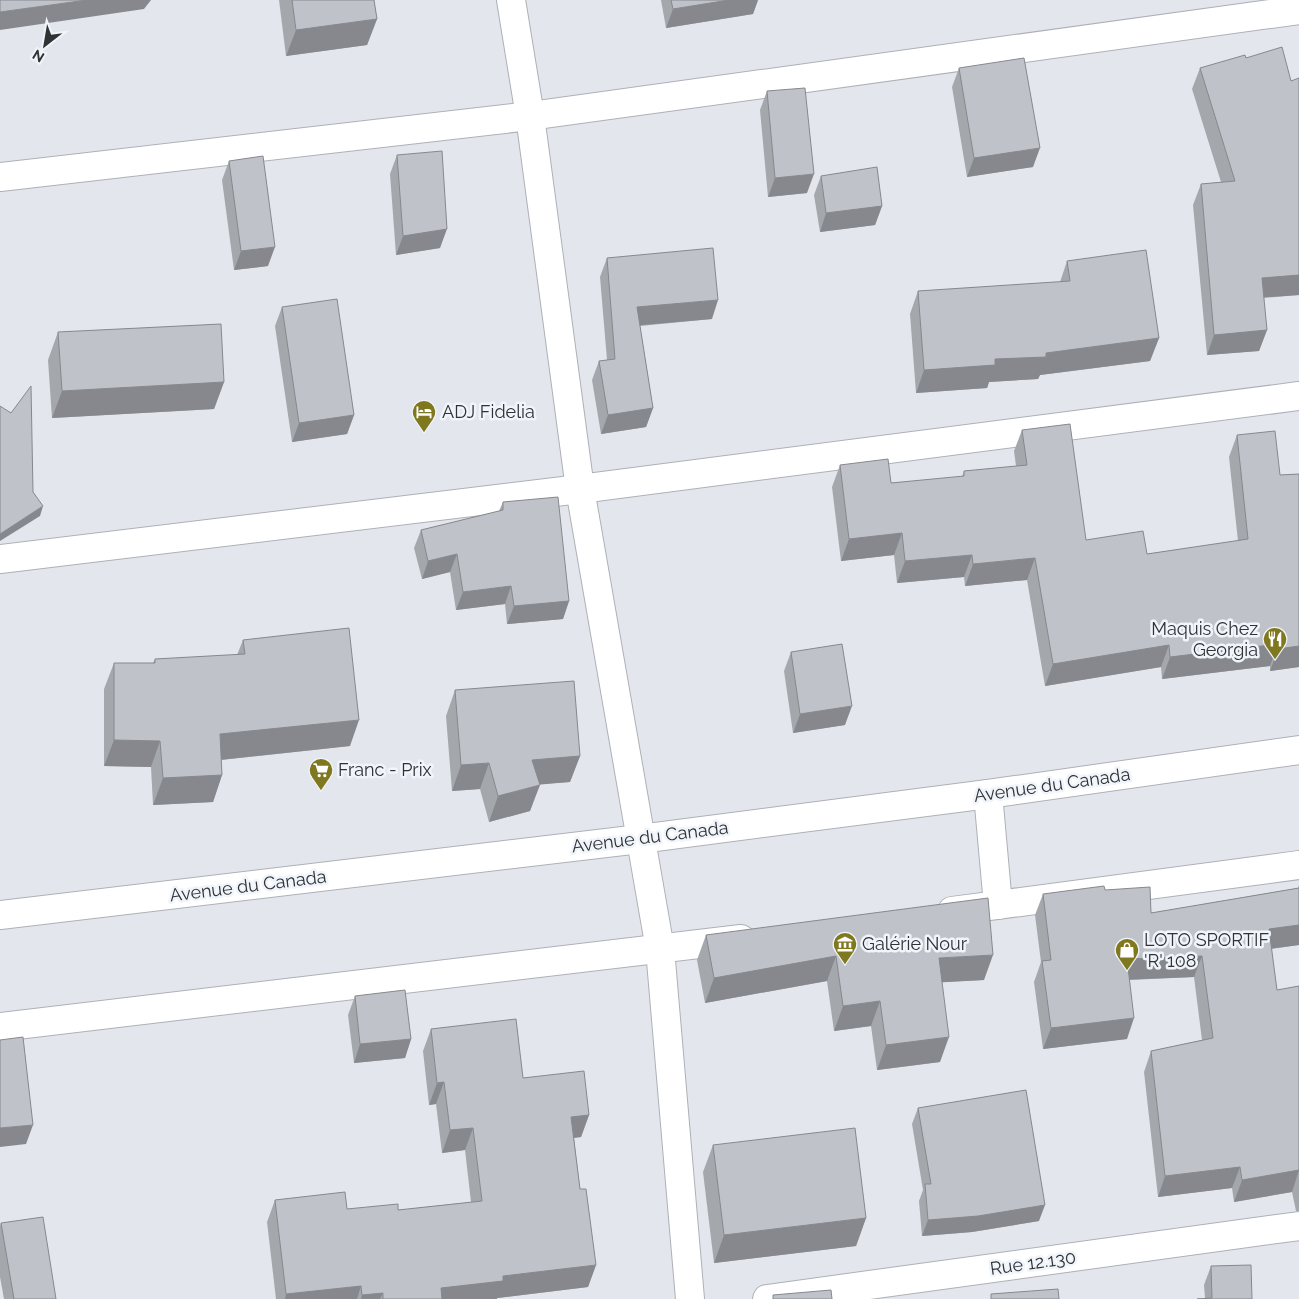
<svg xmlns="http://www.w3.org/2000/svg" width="1299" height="1299" viewBox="0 0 1299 1299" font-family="Raleway,sans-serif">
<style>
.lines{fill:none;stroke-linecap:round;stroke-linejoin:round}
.minor-casing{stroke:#adb1b7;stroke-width:30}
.secondary-casing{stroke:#adb1b7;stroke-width:30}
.minor{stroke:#fff;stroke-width:28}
.secondary{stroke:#fff;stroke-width:28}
.wall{fill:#a4a8ad}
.shaded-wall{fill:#86888d}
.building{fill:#bfc3c9;stroke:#86888d}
.labels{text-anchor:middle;stroke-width:5;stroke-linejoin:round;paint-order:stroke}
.poi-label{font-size:18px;fill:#303234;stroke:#f0f5fb;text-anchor:start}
.street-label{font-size:18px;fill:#303234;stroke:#f0f5fb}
</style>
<rect width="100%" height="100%" fill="#e3e7ed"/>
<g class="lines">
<g class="minor-casing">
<g id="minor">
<polyline points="511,0 530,116 580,489 660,949 690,1299"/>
<polyline points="0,177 530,116 1299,10"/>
<polyline points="0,559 580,489 1299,396"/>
<polyline points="767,1299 1299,1226"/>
</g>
</g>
<g class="secondary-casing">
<g id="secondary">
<polyline points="988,794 998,905"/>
<polyline points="952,911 1299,865"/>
<polyline points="0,915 640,839 988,794 1299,750"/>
<polyline points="0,1027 741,939"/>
</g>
</g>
<use href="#minor" class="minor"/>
<use href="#secondary" class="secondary"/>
</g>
<g class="wall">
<polygon points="279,0 374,0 377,19 367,45 286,56"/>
<polygon points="661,0 758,0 753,14 666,28"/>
<polygon points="1246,58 1291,81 1299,78 1299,295 1263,298 1267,330 1259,351 1207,355 1193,205 1201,184 1221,182 1192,89 1200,68"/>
<polygon points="959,68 1033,167 967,177 952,87"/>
<polygon points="767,91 807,193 768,197 760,110"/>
<polygon points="397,155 440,248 396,255 390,174"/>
<polygon points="229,161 268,266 234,270 222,180"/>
<polygon points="821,176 882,206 875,225 820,232 814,195"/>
<polygon points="607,258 712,319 640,326 653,408 646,427 601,434 592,380 599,361 607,360 600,277"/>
<polygon points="1067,261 1159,338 1150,361 1040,375 1038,379 989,382 987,388 916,393 910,314 918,291 1060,282"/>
<polygon points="282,307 354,415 347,434 292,442 275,326"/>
<polygon points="58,332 224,382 214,409 52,418 48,360"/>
<polygon points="1022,430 1086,540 1147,554 1238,541 1229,457 1237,435 1280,475 1299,474 1299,667 1270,671 1270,666 1162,679 1161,667 1045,686 1027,580 965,586 964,577 897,583 894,555 841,561 832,487 840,465 891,483 962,477 964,471 1016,466 1014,451"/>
<polygon points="503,502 569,601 563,619 507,624 505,604 456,610 450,572 422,579 414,548 421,530 499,511"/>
<polygon points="243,640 350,746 221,760 222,775 213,802 153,805 151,767 104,766 104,689 114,663 153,663 155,659 237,655"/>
<polygon points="791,652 845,725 793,733 784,671"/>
<polygon points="455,690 580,756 570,782 539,784 530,811 489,822 480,789 452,791 446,716"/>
<polygon points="1299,885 1299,945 1271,949 1277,990 1299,986 1299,1211 1296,1211 1292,1192 1234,1202 1232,1188 1158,1197 1144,1072 1151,1051 1202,1040 1194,977 1130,980 1127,1039 1043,1049 1034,982 1041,962 1035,915 1043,894 1105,890 1151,913 1298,888"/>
<polygon points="706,935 984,980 942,982 940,1062 877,1070 871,1026 834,1031 827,981 705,1003 697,960"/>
<polygon points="355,996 411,1039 405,1058 354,1063 348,1015"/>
<polygon points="431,1029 523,1078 589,1115 581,1137 574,1138 580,1189 596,1265 588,1287 497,1298 497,1299 276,1299 267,1222 275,1200 347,1209 398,1210 471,1202 465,1150 442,1153 436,1104 429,1105 423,1051"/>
<polygon points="918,1108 1039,1221 972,1232 922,1236 919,1201 923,1190 912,1124"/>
<polygon points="713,1145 866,1218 856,1246 714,1263 703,1172"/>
<polygon points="1,1223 56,1299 4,1299 0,1277 0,1226"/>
<polygon points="1211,1266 1252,1299 1205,1298 1204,1285"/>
</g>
<g class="shaded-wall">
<polygon points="87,0 151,0 144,9 0,30 0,12"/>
<polygon points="729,0 758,0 753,14 666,28 673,9"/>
<polygon points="377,19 367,45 286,56 296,30"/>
<polygon points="1040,148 1033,167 967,177 974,158"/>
<polygon points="814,174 807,193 768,197 775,178"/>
<polygon points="882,206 875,225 820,232 826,213"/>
<polygon points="447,229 440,248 396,255 403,236"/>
<polygon points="275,247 268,266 234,270 241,251"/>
<polygon points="1299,275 1299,295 1254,298 1262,278"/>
<polygon points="718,300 712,319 631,326 637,307"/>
<polygon points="1267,330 1259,351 1207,355 1214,335"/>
<polygon points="1159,338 1150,361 1040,375 1038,379 989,382 987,388 916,393 924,370 995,359"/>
<polygon points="224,382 214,409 52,418 62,391"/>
<polygon points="653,408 646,427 601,434 608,415"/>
<polygon points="354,415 347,434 292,442 299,423"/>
<polygon points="43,506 40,516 0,541 0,534"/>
<polygon points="902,533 894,555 841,561 849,539"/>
<polygon points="457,554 450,572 422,579 428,561"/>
<polygon points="972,555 964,577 897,583 905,561"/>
<polygon points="1035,558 1027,580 965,586 973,564"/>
<polygon points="511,586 505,604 456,610 463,592"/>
<polygon points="569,601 563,619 507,624 514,606"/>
<polygon points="1278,644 1270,666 1162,679 1170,657"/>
<polygon points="1169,645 1161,667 1045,686 1053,664"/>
<polygon points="1299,646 1299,667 1270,671 1278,649"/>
<polygon points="852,706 845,725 793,733 800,714"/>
<polygon points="359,720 350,746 210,761 220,734"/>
<polygon points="114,740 160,741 151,767 104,766"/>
<polygon points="580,756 570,782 523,786 532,760"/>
<polygon points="489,763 480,789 452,791 461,765"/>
<polygon points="222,775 213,802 153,805 163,778"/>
<polygon points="540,785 530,811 489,822 498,796"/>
<polygon points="1299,925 1299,945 1261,950 1269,929"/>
<polygon points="993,955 984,980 930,983 939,958"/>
<polygon points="836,956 827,981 705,1003 714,978"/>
<polygon points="1202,956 1194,977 1119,980 1127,959"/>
<polygon points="880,1001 871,1026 834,1031 843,1006"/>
<polygon points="1134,1018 1127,1039 1043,1049 1051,1028"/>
<polygon points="949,1037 940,1062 877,1070 886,1045"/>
<polygon points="411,1039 405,1058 354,1063 360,1044"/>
<polygon points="444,1082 436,1104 429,1105 437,1083"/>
<polygon points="589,1115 581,1137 563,1139 571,1117"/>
<polygon points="33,1125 26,1144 0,1147 0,1128"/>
<polygon points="473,1128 465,1150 442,1153 450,1130"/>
<polygon points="1240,1167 1232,1188 1158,1197 1165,1176"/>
<polygon points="1299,1170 1292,1192 1234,1202 1242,1180"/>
<polygon points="1045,1205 1039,1221 972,1232 922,1236 928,1220"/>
<polygon points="866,1218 856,1246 714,1263 724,1235"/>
<polygon points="596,1265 588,1287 497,1298 497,1299 437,1299 441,1288 503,1276"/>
<polygon points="361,1286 357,1299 285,1299 286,1294"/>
<polygon points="383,1293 380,1299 361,1299 362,1295"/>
</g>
<g class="building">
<polygon points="0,0 87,0 0,12"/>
<polygon points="292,0 374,0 377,19 296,30"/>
<polygon points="671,0 729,0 673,9"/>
<polygon points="1282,47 1291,81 1299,78 1299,275 1262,278 1267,330 1214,335 1201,184 1235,181 1200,68 1245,55 1246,58"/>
<polygon points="1024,58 1040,148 974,158 959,68"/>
<polygon points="805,88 814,174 775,178 767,91"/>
<polygon points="442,151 447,229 403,236 397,155"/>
<polygon points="263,156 275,247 241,251 229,161"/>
<polygon points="877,167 882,206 826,213 821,176"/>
<polygon points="713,248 718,300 637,307 653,408 608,415 599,361 615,359 607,258"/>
<polygon points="1146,250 1159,338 1046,353 1046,357 995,359 995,365 924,370 918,291 1070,281 1067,261"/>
<polygon points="337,299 354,415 299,423 282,307"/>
<polygon points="221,324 224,382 62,391 58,332"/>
<polygon points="31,386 33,492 43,506 0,534 0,406 11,413"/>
<polygon points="1070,424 1086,540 1143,531 1147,554 1248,539 1237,435 1275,431 1280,475 1299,474 1299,646 1278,649 1278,644 1170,657 1169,645 1053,664 1035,558 973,564 972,555 905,561 902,533 849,539 840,465 888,459 891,483 964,476 964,471 1027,465 1022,430"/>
<polygon points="558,497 569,601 514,606 511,586 463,592 457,554 428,561 421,530 503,510 503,502"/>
<polygon points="349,628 359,720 220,734 222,775 163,778 160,741 114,740 114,663 155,663 155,659 245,654 243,640"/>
<polygon points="842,644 852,706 800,714 791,652"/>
<polygon points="574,681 580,756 532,760 540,785 498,796 489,763 461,765 455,690"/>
<polygon points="1104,886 1105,890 1150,887 1151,913 1299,888 1299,925 1269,929 1277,990 1299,986 1299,1170 1242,1180 1240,1167 1165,1176 1151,1051 1213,1038 1202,956 1127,959 1134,1018 1051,1028 1042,961 1051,960 1043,894"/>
<polygon points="988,898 993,955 939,958 949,1037 886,1045 880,1001 843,1006 836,956 714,978 706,935"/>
<polygon points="405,990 411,1039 360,1044 355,996"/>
<polygon points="516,1019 523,1078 584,1071 589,1115 571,1117 580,1189 586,1189 596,1265 503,1276 503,1281 441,1288 442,1299 383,1299 383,1293 362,1295 361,1286 286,1294 275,1200 345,1192 347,1209 398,1204 398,1210 482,1201 473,1128 450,1130 444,1082 437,1083 431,1029"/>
<polygon points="23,1037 33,1125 0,1128 0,1040"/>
<polygon points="1026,1090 1045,1205 978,1216 928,1220 925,1184 931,1184 918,1108"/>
<polygon points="855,1128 866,1218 724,1235 713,1145"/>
<polygon points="43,1217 56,1299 14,1299 1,1223"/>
<polygon points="1251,1265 1252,1299 1197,1299 1212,1298 1211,1266"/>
<polygon points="1058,1289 1059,1299 991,1299 991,1294"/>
<polygon points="831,1290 832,1299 773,1299 773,1295"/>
</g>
<defs>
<g id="hotel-pin" transform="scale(1.25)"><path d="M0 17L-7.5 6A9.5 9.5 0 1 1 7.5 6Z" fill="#7f781e" stroke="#f0f5fb"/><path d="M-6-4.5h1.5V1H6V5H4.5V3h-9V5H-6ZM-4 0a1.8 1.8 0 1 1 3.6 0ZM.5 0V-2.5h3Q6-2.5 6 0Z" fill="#fff"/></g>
<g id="restaurant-pin" transform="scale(1.25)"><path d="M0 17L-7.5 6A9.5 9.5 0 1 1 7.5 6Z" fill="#7f781e" stroke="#f0f5fb"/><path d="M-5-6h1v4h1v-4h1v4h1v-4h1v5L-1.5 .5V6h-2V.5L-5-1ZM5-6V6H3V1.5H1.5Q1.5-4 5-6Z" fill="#fff"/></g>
<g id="supermarket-pin" transform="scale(1.25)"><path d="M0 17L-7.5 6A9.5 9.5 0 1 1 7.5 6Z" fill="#7f781e" stroke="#f0f5fb"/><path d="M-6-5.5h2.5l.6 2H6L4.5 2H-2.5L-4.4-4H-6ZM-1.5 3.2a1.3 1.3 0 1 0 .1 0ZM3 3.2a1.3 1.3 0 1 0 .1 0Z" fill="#fff"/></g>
<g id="museum-pin" transform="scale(1.25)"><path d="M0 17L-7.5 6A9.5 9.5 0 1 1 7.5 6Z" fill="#7f781e" stroke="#f0f5fb"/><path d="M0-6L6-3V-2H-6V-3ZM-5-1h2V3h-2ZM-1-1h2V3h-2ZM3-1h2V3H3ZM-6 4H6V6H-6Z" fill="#fff"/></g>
<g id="shop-pin" transform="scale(1.25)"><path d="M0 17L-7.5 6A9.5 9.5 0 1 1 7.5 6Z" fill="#7f781e" stroke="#f0f5fb"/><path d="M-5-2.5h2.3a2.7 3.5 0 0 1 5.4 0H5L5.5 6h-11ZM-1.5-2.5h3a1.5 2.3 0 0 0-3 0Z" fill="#fff"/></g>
</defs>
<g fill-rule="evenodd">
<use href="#hotel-pin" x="424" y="412"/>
<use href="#restaurant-pin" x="1275" y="639"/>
<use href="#supermarket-pin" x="321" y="770"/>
<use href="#museum-pin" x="845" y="944"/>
<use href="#shop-pin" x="1127" y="950"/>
</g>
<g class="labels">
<g class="poi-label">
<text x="442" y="418">ADJ Fidelia</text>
<text x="1258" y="635" text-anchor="end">Maquis Chez<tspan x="1258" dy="21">Georgia</tspan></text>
<text x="338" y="776">Franc - Prix</text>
<text x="1144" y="946">LOTO SPORTIF<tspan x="1144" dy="21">'R' 108</tspan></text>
<text x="862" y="950">Galérie Nour</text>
</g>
<g class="street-label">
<text transform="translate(1052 785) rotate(-8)" y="6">Avenue du Canada</text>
<text transform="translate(650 837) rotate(-7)" y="6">Avenue du Canada</text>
<text transform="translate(248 886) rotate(-7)" y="6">Avenue du Canada</text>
<text transform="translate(1033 1263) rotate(-8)" y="6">Rue 12.130</text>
</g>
</g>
<g transform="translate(45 45) rotate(211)" stroke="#f0f5fb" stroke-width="4" paint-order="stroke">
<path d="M0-4L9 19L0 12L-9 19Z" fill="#303234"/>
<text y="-8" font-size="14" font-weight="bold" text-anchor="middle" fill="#303234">N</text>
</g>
</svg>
